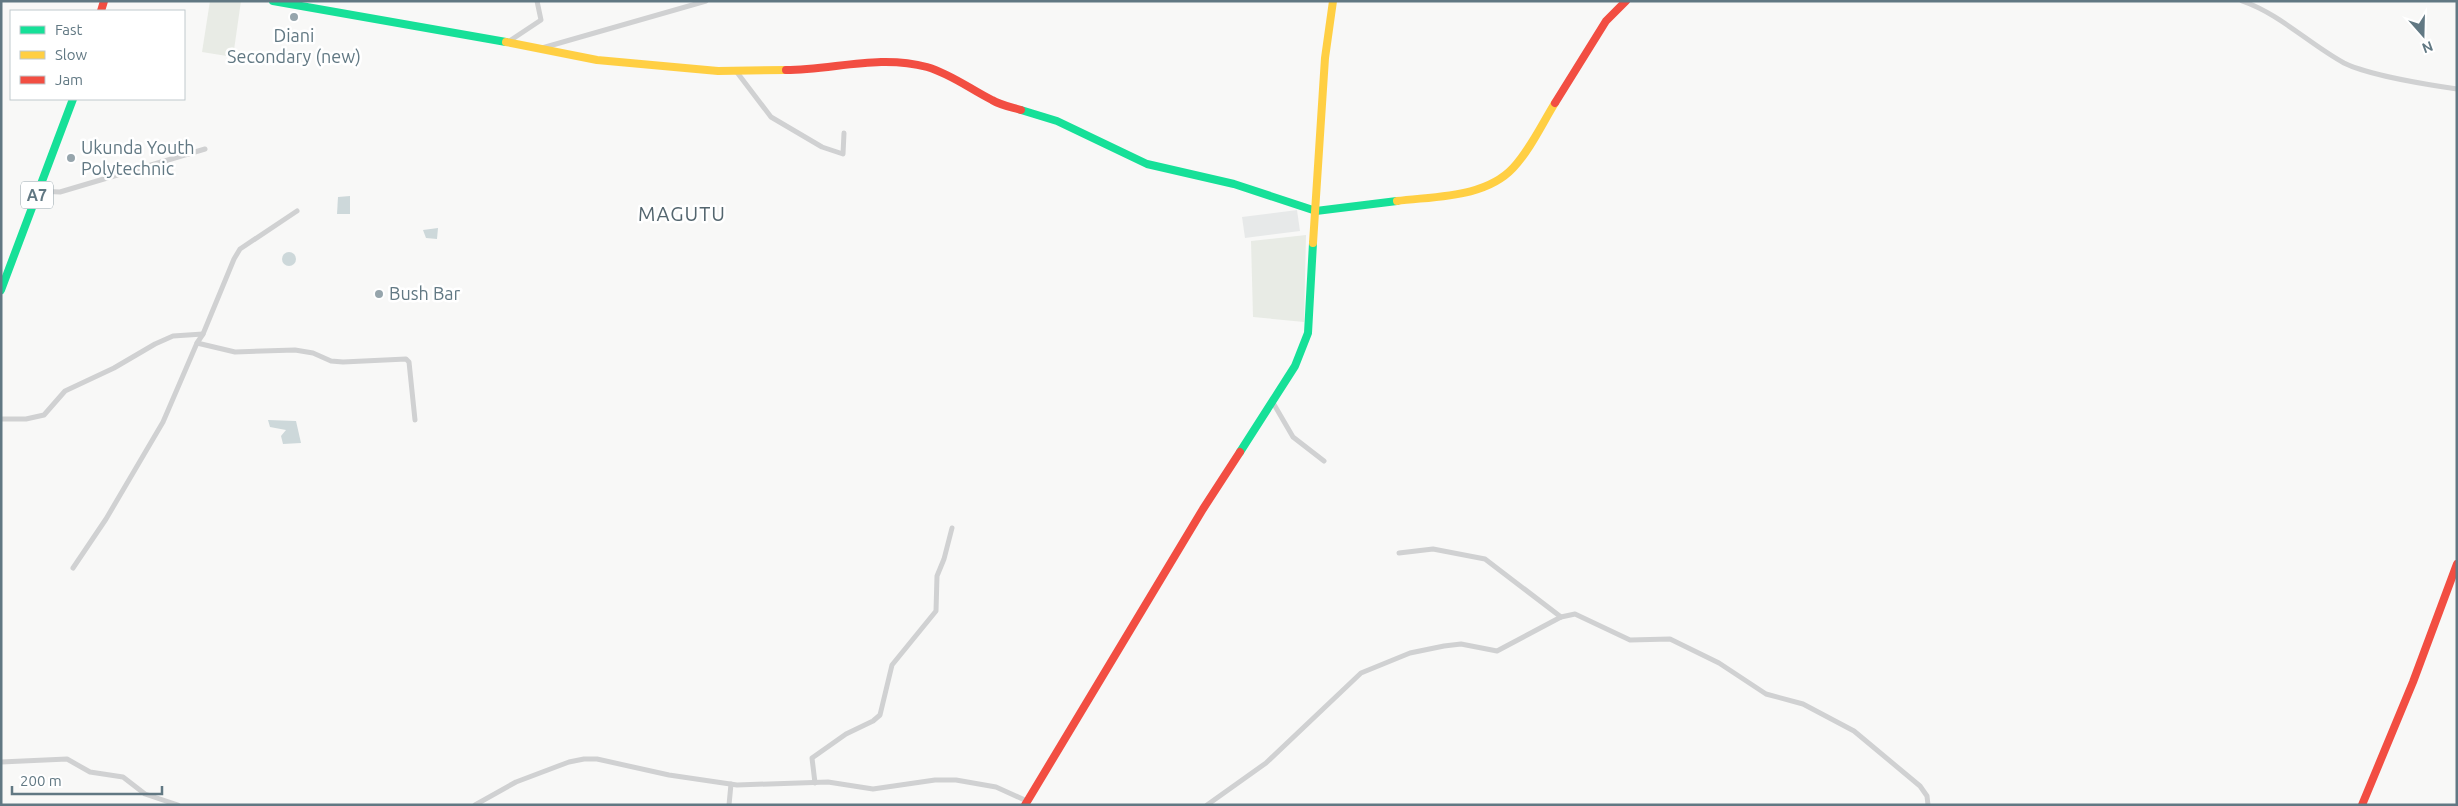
<svg xmlns="http://www.w3.org/2000/svg" width="2458" height="806" viewBox="0 0 2458 806" font-family="Ubuntu,sans-serif">
<style>
.built{fill:#e7e9e9}
.green{fill:#e8ebe5}
.water{fill:#cdd8da}
.lines{fill:none;stroke-linecap:round;stroke-linejoin:round}
.street{stroke:#d0d1d2;stroke-width:5}
.fast{stroke:#16e098;stroke-width:8}
.slow{stroke:#ffcf43;stroke-width:8}
.jam{stroke:#f24e42;stroke-width:8}
.poi-dot{fill:#96a5ac;stroke:#fff;stroke-width:2}
.labels{text-anchor:middle;stroke-width:5;stroke-linejoin:round;paint-order:stroke}
.shield{fill:#fff;stroke:#90a0a8;stroke-width:1}
.shield-label{font-size:16px;font-weight:bold;fill:#617883}
.poi-label{font-size:18px;fill:#617883;stroke:#fff;text-anchor:start}
.quarter-label{font-size:20px;letter-spacing:1px;fill:#53656e;stroke:#fff}
</style>
<rect width="100%" height="100%" fill="#f8f8f7"/>
<polygon class="built" points="1297,210 1300,231 1245,238 1242,217"/>
<g class="green">
<polygon points="210,1 241,1 233,57 202,52"/>
<polygon points="1306,235 1304,322 1253,317 1251,241"/>
</g>
<g class="water">
<polygon points="350,196 350,214 337,214 338,197"/>
<polygon points="438,228 437,239 426,238 423,230"/>
<circle cx="289" cy="259" r="7"/>
<polygon points="268,420 296,421 301,443 283,444 281,436 286,430 270,427"/>
</g>
<g class="lines">
<g class="street">
<path d="M2242 1C2280 14 2309 44 2344 63 2368 75 2429 85 2457 89"/>
<polyline points="508,42 541,20 537,1"/>
<polyline points="542,48 706,1"/>
<polyline points="736,71 771,117 822,147 843,154 844,133"/>
<polyline points="38,191 60,192 205,149"/>
<polyline points="197,343 235,352 295,350 313,353 331,361 343,362 406,359 409,362 415,420"/>
<polyline points="1272,401 1293,437 1324,461"/>
<polyline points="1,419 26,419 44,415 65,391 114,368 155,344 173,336 203,334"/>
<polyline points="1399,553 1433,549 1485,559 1561,617"/>
<polyline points="73,568 106,519 163,422 197,343 203,334 234,259 240,249 297,211"/>
<polyline points="1,762 67,759 90,772 123,777 145,794 178,805"/>
<polyline points="815,783 812,758 846,734 873,721 880,715 892,665 936,611 937,576 944,559 952,528"/>
<polyline points="475,805 516,782 569,762 584,759 597,759 669,775 737,785 828,782 873,789 935,780 956,780 996,787 1027,801"/>
<polyline points="729,805 731,784"/>
<polyline points="1207,805 1266,763 1361,673 1410,653 1444,646 1461,644 1497,651 1561,617 1575,614 1630,640 1670,639 1719,663 1766,694 1803,704 1854,731 1920,786 1927,796 1928,805"/>
</g>
<g class="fast">
<polyline points="273,1 506,42"/>
<polyline points="1021,110 1057,121 1147,164 1234,184 1316,211 1397,201"/>
<polyline points="1,290 73,99"/>
<polyline points="1240,452 1295,366 1308,333 1313,243"/>
</g>
<g class="slow">
<polyline points="506,42 597,60 718,71 786,70"/>
<path d="M1397 201C1435 196 1485 198 1513 168 1530 150 1542 124 1555 103"/>
<polyline points="1313,243 1325,58 1333,1"/>
</g>
<g class="jam">
<polyline points="101,11 104,1"/>
<path d="M786 70C833 70 879 54 927 67 951 74 970 89 992 100 1000 105 1011 107 1021 110"/>
<polyline points="1555,103 1606,21 1626,1"/>
<polyline points="1025,805 1203,509 1240,452"/>
<polyline points="2362,805 2413,682 2457,564"/>
</g>
</g>
<g class="poi-dot">
<circle cx="294" cy="17" r="5"/>
<circle cx="71" cy="158" r="5"/>
<circle cx="379" cy="294" r="5"/>
</g>
<g class="labels">
<rect class="shield" x="21" y="181.5" width="32" height="27" rx="4"/>
<g class="shield-label">
<text x="37" y="201">A7</text>
</g>
<g class="poi-label">
<text x="294" y="42" text-anchor="middle">Diani<tspan x="294" dy="21">Secondary (new)</tspan></text>
<text x="81" y="154">Ukunda Youth<tspan x="81" dy="21">Polytechnic</tspan></text>
<text x="389" y="300">Bush Bar</text>
</g>
<g class="quarter-label">
<text x="682" y="221">MAGUTU</text>
</g>
</g>
<rect width="2458" height="806" fill="none" stroke="#617883" stroke-width="5"/>
<rect x="10" y="10" width="175" height="90" fill="#ffffff" stroke="#c0c9cd"/>
<rect x="20" y="26" width="25" height="8" fill="#16e098" stroke="#c0c9cd"/>
<text x="55" y="35" font-size="15" fill="#617883">Fast</text>
<rect x="20" y="51" width="25" height="8" fill="#ffcf43" stroke="#c0c9cd"/>
<text x="55" y="60" font-size="15" fill="#617883">Slow</text>
<rect x="20" y="76" width="25" height="8" fill="#f24e42" stroke="#c0c9cd"/>
<text x="55" y="85" font-size="15" fill="#617883">Jam</text>
<g transform="translate(2423 35) rotate(160)" stroke="#ffffff" stroke-width="4" paint-order="stroke">
<path d="M0-4L9 19L0 12L-9 19Z" fill="#617883"/>
<text y="-8" font-size="14" font-weight="bold" text-anchor="middle" fill="#617883">N</text>
</g>
<path d="M12 786v8h150v-8" fill="none" stroke="#617883" stroke-width="2.5"/>
<text x="20" y="786" font-size="15" fill="#617883" stroke="#ffffff" stroke-width="4" paint-order="stroke">200 m</text>
</svg>
